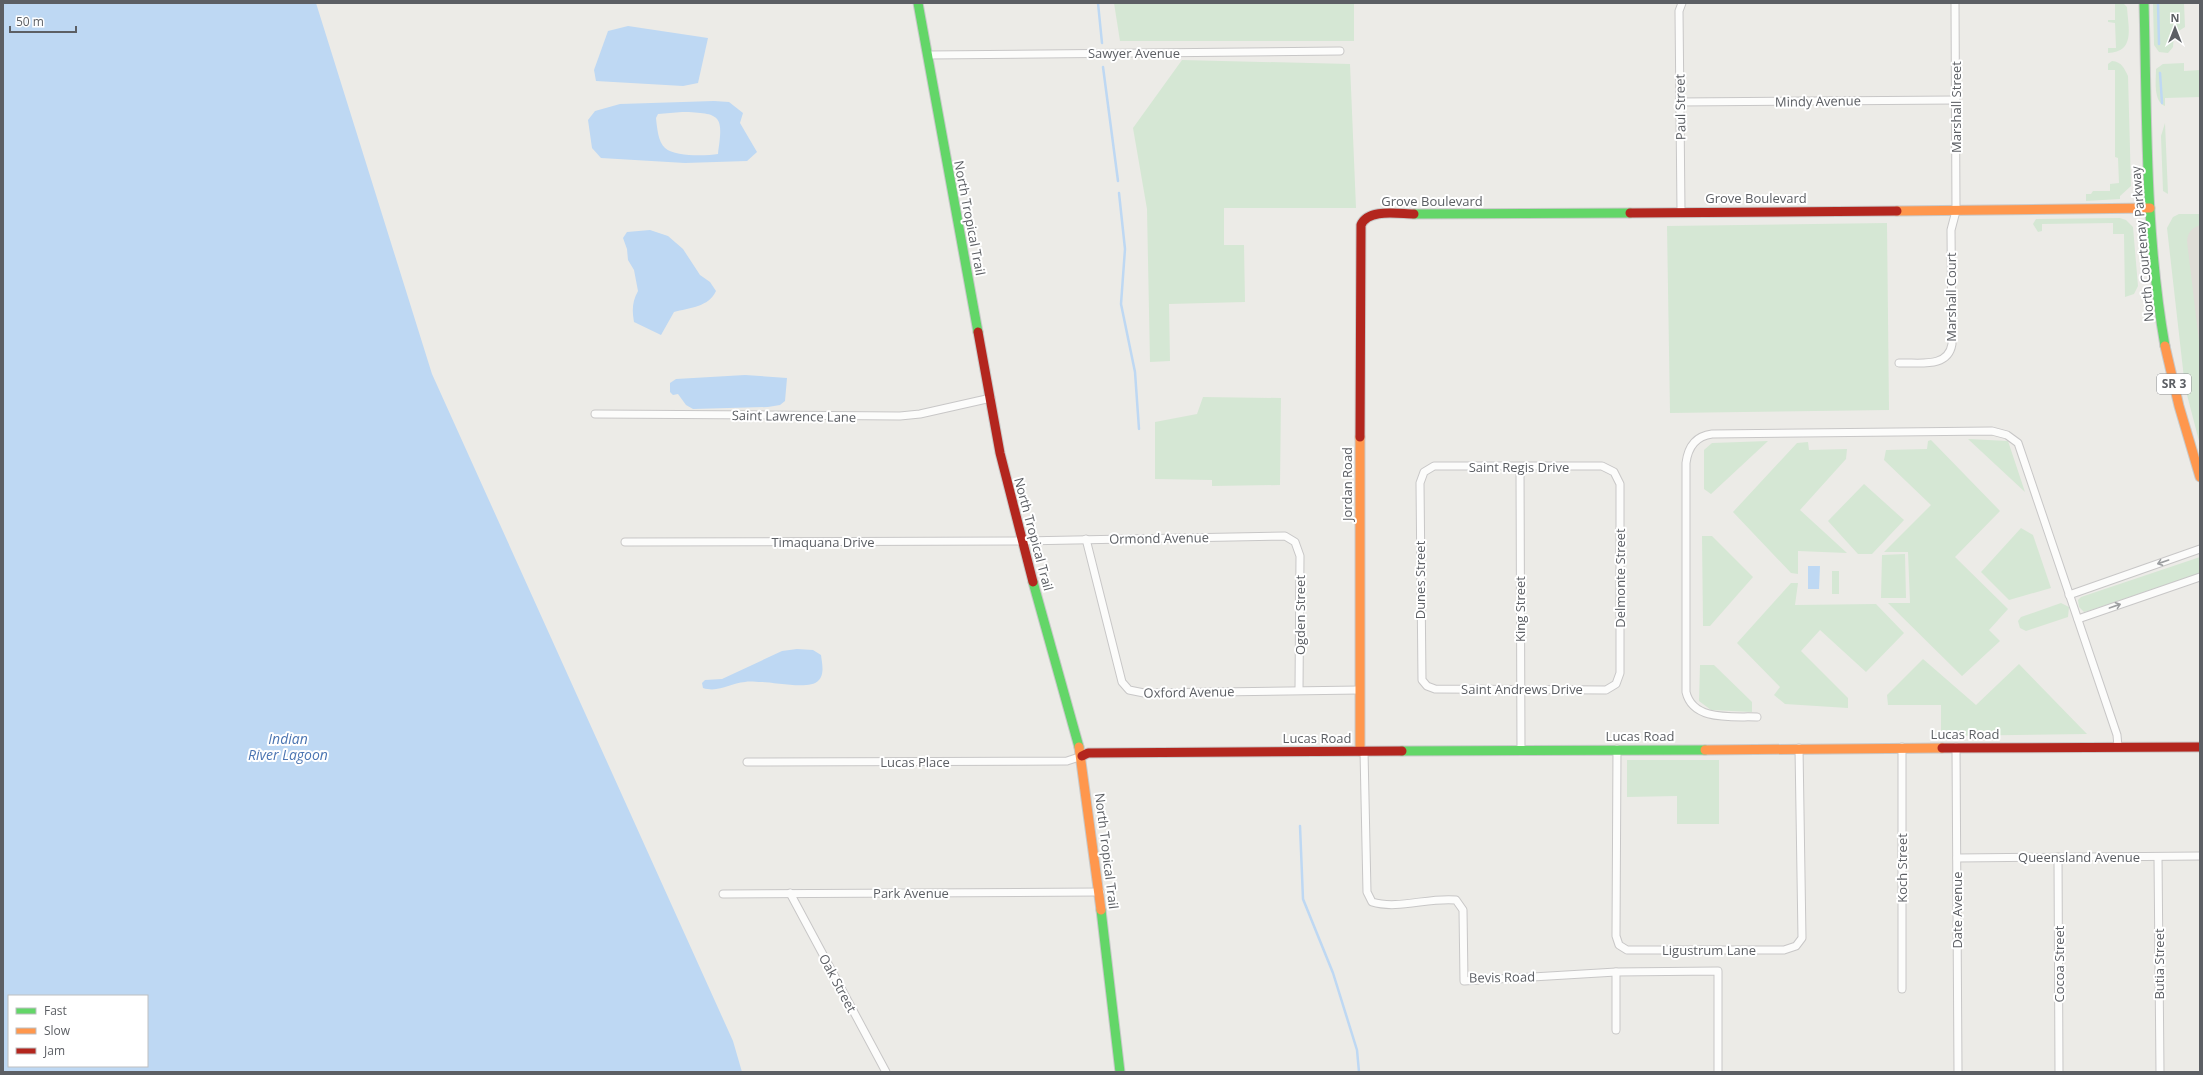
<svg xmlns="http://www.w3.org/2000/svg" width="2203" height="1075" viewBox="0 0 2203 1075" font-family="'Open Sans',sans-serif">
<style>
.education{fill:#dfddd7}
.green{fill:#d5e7d4}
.water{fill:#bed8f3;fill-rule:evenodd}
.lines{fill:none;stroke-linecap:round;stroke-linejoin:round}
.stream{stroke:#bed8f3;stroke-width:2.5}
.street-casing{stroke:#c8c7c7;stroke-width:9}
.fast-casing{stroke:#c8c9c9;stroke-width:11}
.slow-casing{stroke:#c8c9c9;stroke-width:11}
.jam-casing{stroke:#c8c9c9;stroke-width:11}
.street{stroke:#fcfcfb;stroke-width:7}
.fast{stroke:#63d668;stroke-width:9}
.slow{stroke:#ff974d;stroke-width:9}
.jam{stroke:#b3261e;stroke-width:9}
.oneway{stroke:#9c9ea0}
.labels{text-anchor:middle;stroke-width:4;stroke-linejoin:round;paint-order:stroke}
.shield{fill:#fff;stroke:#8d8f92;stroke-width:1}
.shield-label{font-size:12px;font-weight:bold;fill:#5c5f64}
.street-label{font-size:13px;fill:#5c5f64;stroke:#fff}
.water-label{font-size:14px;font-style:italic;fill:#4b75b2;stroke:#fff}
</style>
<rect width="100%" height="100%" fill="#ecebe7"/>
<polygon class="education" points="2200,214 2200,381 2183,221"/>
<g class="green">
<polygon points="1114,3 1354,3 1354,41 1120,41"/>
<path d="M2108 3H2123L2127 7C2128 27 2136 52 2108 53V48H2116L2115 23 2108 22V20H2115V4Z"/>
<polygon points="2153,3 2184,3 2185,27 2174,34 2173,47 2168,53 2159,52 2154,45"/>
<polygon points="1182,60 1350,64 1356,208 1224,208 1224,245 1244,245 1245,302 1169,304 1170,361 1150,362 1147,209 1133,128"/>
<path d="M2112 61C2122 62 2124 68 2128 76L2131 186 2120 196V199L2086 201V194H2091L2093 191H2110V184L2119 183 2118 158 2115 157V70H2108V64Z"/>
<path d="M2184 63V71L2200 70V97L2165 98V106C2153 101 2156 80 2156 69L2163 64Z"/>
<polygon points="2165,123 2168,194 2163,191 2161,136"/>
<path d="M2179 214H2200V225C2192 228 2188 232 2187 241L2200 350V445L2185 387 2167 228 2173 217Z"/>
<polygon points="2120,218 2126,220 2133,227 2138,286 2134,294 2125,297 2124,234 2113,234 2113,223 2042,224 2042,231 2038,232 2033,224 2036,219"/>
<polygon points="1887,223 1889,410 1670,413 1667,226"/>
<polygon points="1203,397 1281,398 1280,485 1212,486 1212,480 1155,479 1155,422 1197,414"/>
<polygon points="1968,439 2008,441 2025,492"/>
<polygon points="1931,440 2000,511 1955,557 2008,609 1989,630 2000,641 1962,676 1888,603 1910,603 1908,552 1884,552 1931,505 1884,460 1886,450 1927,449 1928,441"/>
<polygon points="1768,441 1711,494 1704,489 1704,450 1712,443"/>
<polygon points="1808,442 1809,450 1847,449 1846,459 1800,510 1847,553 1798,551 1798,574 1791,573 1733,512 1797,443"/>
<polygon points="1864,484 1904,520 1872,554 1858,554 1828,521"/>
<polygon points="2021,528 2033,535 2051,588 2009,600 1981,572"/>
<polygon points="1702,536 1712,536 1753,577 1710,626 1703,626"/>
<polygon points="1905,554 1906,598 1881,598 1882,555"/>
<polygon points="2200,557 2200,573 2088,611 2084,612 2079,607 2078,600 2081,597"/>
<rect x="1832" y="571" width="7" height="23"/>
<polygon points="1791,583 1798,583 1795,605 1876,604 1904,633 1866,672 1820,630 1801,651 1848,698 1848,708 1785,704 1774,695 1780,687 1737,643"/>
<polygon points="2061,603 2069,607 2068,617 2026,631 2020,628 2018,621 2021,617"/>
<polygon points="1923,659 1976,705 2019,664 2087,734 1941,736 1941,705 1888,705 1887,695"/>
<polygon points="1700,665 1714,665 1752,702 1752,712 1711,710 1699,701"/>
<polygon points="1627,760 1719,760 1719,824 1677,824 1677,796 1627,797"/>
</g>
<g class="water">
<path d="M3 3H316L432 374 733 1041 742 1072H3ZM9 996H147V1066H9Z"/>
<polygon points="628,26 708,38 698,83 683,86 596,81 594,70 608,31"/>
<path d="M714 101 729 102 743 113 740 123 757 152 747 161 685 163 601 158 592 148 588 120 595 111 620 104ZM682 112C721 113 724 115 718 154 706 156 675 157 665 148 658 142 657 127 656 118L658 114Z"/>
<path d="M650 230 668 236 683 249 700 275 710 282 716 291C709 307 689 308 674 312L661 335 634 322C632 310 632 302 638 291L634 270 628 260 627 249 623 238 627 232Z"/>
<polygon points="745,375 787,378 785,401 780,405 768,407 693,409 686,405 678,394 673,395 670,392 670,383 676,379"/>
<polygon points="1808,566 1820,566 1819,589 1808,589"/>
<path d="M797 649 813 650 821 655C822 663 825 675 818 681 810 690 773 682 761 682 756 682 750 681 745 682 730 683 719 693 703 688L702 683 705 680 722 679 782 651Z"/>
</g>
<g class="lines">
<g class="stream">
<polyline points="1098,3 1102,43"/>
<polyline points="2158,3 2159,44"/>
<polyline points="1103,67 1118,181"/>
<polyline points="2160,73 2162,103"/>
<polyline points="1119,193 1125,249 1121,304 1135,372 1139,429"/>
<polyline points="1300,826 1303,899 1333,973 1357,1050 1359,1072"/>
</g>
<g class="street-casing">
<g id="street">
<polyline points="928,55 1340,51"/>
<polyline points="1680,102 1956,100"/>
<polyline points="1681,211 1679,11 1682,3"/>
<path d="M1899 363C1918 362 1948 369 1952 344L1951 230 1956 211 1955 3"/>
<polyline points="595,414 900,416 920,414 991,398"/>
<polygon points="1434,466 1602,466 1614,472 1620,484 1620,673 1616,684 1606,690 1435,689 1427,686 1422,680 1420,483 1424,472"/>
<polyline points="1520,467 1521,750"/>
<polyline points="1086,539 1122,682 1129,690 1144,693 1360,690"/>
<polyline points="625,542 1022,541 1285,536 1295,542 1300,556 1299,690"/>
<polyline points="2069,595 2200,549"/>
<polyline points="2078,619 2200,577"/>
<path d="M1757 717C1733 716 1693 722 1686 692V463C1688 447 1696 436 1712 434L1992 431 2007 435 2018 443 2117 735 2118 747"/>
<polyline points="1956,747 1958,1072"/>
<polyline points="1617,749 1616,936 1619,945 1627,950 1784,950 1796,946 1802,938 1799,748"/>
<path d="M1364 751 1367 892 1372 902C1398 910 1429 897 1456 900L1463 910 1464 981 1616 972 1718 971V1072"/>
<polyline points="747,762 1067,761 1082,756"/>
<polyline points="2058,857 2059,1072"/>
<polyline points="2158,857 2160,1072"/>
<polyline points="1957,858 2200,856"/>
<polyline points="790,893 886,1072"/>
<polyline points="723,894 1100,892"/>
<polyline points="1616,972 1616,1030"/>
<polyline points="1902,989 1902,747"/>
</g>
</g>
<g class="fast-casing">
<g id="fast">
<polyline points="918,3 978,332"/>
<path d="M2144 3C2147 117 2145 233 2165 346"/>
<polyline points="1414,214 1630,213"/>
<polyline points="1033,582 1079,747"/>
<polyline points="1402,751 1705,750"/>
<polyline points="1101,910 1120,1072"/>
</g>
</g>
<g class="slow-casing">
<g id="slow">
<polyline points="1897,211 2150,208"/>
<polyline points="2165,346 2179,406 2200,477"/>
<polyline points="1360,437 1360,751"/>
<polyline points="1079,747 1101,910"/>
<polyline points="1705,750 1942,748"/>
</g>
</g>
<g class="jam-casing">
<g id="jam">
<polyline points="1630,213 1897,211"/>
<polyline points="978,332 1000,453 1033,582"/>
<path d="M1360 437 1361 225C1368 208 1399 214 1414 214"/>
<polyline points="1942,748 2200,747"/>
<polyline points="1082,756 1088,753 1402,751"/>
</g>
</g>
<use href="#street" class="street"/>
<use href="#fast" class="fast"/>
<use href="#slow" class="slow"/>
<use href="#jam" class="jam"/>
</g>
<defs><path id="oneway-shaft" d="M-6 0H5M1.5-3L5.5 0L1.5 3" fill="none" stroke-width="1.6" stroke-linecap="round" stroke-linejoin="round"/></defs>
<g class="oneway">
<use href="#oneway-shaft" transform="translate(2163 562) rotate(161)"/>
<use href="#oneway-shaft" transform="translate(2115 606) rotate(-19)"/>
</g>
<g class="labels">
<rect class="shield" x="2157" y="374" width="34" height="20" rx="3"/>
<g class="shield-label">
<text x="2174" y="388">SR 3</text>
</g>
<g class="street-label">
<text x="1134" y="58">Sawyer Avenue</text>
<text transform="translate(1818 101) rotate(-1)" y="5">Mindy Avenue</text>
<text transform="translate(1680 107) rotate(-91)" y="5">Paul Street</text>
<text transform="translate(1956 107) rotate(-90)" y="5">Marshall Street</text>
<text x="1756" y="203">Grove Boulevard</text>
<text x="1432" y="206">Grove Boulevard</text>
<text transform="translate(970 218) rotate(79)" y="5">North Tropical Trail</text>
<text transform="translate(2142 244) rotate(-95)" y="5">North Courtenay Parkway</text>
<text transform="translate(1951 297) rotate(-90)" y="5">Marshall Court</text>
<text transform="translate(794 416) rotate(1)" y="5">Saint Lawrence Lane</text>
<text x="1519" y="472">Saint Regis Drive</text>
<text transform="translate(1347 484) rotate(-90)" y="5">Jordan Road</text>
<text transform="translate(1034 534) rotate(75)" y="5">North Tropical Trail</text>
<text transform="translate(1159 538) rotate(-1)" y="5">Ormond Avenue</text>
<text x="823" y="547">Timaquana Drive</text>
<text transform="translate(1620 578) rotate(-90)" y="5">Delmonte Street</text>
<text transform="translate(1420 580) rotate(-90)" y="5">Dunes Street</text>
<text transform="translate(1520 609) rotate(-90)" y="5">King Street</text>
<text transform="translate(1300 615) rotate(-90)" y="5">Ogden Street</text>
<text x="1522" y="694">Saint Andrews Drive</text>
<text transform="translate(1189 692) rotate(-1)" y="5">Oxford Avenue</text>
<text x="1965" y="739">Lucas Road</text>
<text x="1640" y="741">Lucas Road</text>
<text x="1317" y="743">Lucas Road</text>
<text x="915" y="767">Lucas Place</text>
<text transform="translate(1107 851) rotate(83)" y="5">North Tropical Trail</text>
<text x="2079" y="862">Queensland Avenue</text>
<text transform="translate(1902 868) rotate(-90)" y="5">Koch Street</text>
<text x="911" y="898">Park Avenue</text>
<text transform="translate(1957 910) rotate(-90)" y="5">Date Avenue</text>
<text x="1709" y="955">Ligustrum Lane</text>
<text transform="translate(2059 964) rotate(-90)" y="5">Cocoa Street</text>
<text transform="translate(2159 964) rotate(-90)" y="5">Butia Street</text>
<text transform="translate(1502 977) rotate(-1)" y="5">Bevis Road</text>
<text transform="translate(838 983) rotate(62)" y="5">Oak Street</text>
</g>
<g class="water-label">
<text x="288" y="744">Indian<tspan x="288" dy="16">River Lagoon</tspan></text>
</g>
</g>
<rect width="2203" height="1075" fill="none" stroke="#5c5f64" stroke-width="8"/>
<rect x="8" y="995" width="140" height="72" fill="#ffffff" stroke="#bebfc1"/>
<rect x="16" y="1008" width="20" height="6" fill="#63d668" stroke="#bebfc1"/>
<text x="44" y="1015" font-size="12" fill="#5c5f64">Fast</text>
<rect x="16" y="1028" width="20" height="6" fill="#ff974d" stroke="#bebfc1"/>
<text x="44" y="1035" font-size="12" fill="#5c5f64">Slow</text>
<rect x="16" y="1048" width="20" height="6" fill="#b3261e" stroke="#bebfc1"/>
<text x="44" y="1055" font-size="12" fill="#5c5f64">Jam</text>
<g transform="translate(2175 28)" stroke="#ffffff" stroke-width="3" paint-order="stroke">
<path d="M0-3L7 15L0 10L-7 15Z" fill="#5c5f64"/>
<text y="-6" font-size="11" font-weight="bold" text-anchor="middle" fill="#5c5f64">N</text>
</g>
<path d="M10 26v6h66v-6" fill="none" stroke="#5c5f64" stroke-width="2"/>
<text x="16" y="26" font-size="12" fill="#5c5f64" stroke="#ffffff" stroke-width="3" paint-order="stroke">50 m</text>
</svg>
